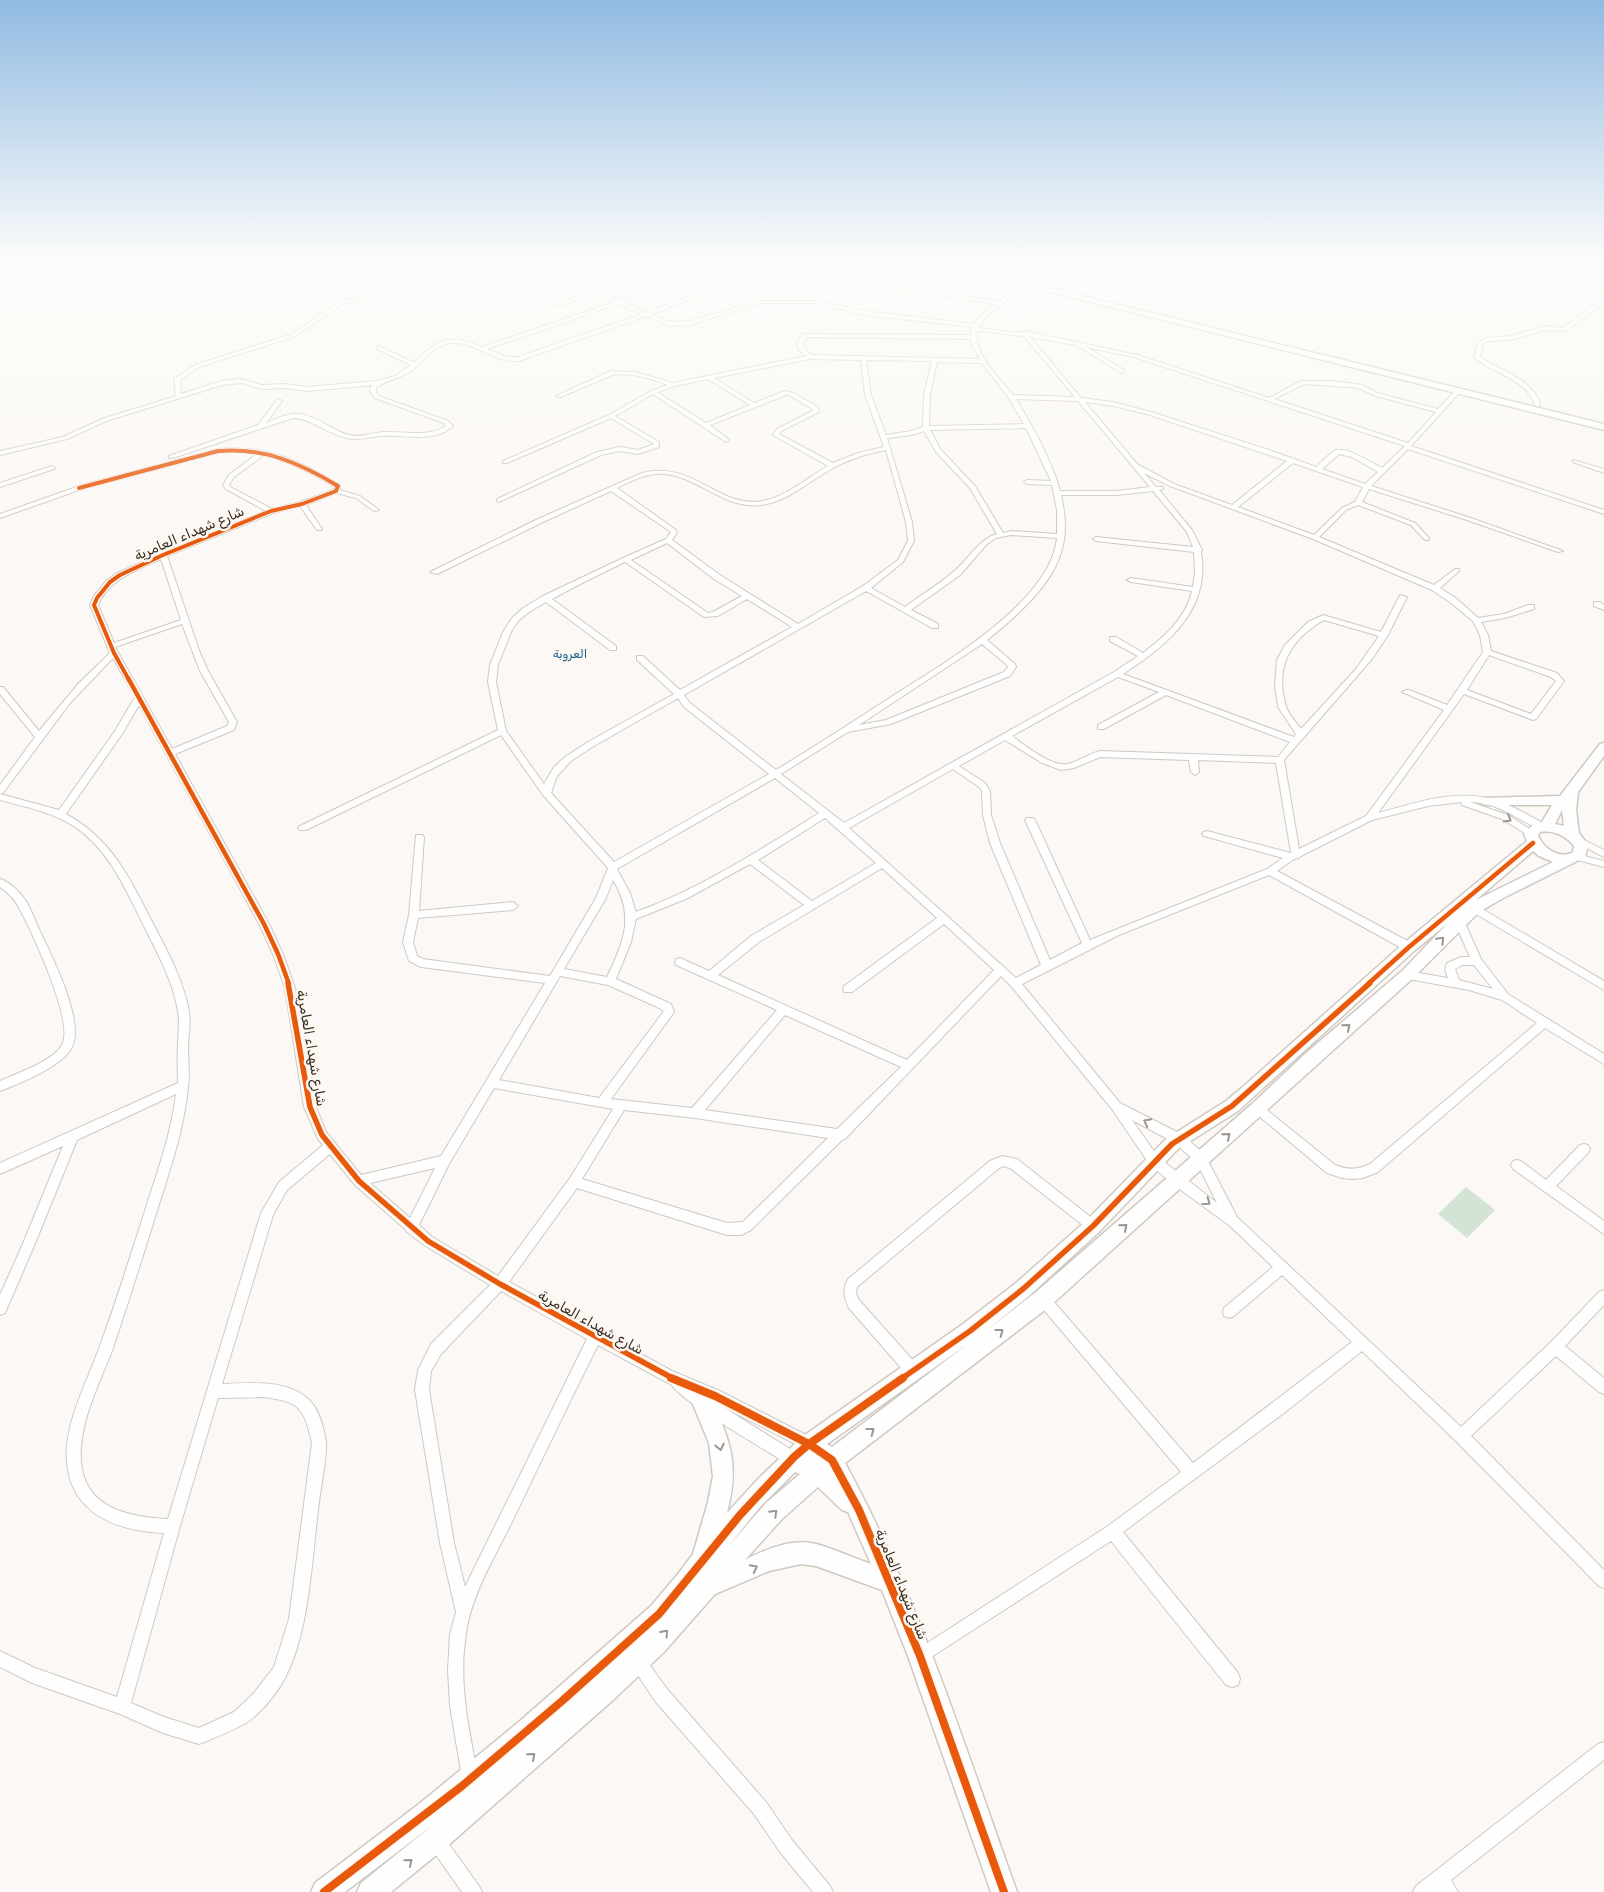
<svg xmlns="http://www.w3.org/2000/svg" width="1604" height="1892" viewBox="0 0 1604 1892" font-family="Rubik,'Noto Naskh Arabic',sans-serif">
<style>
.green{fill:#d3e3d5}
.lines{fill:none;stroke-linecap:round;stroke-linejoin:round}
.street-casing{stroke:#d0c9c2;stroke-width:2}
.secondary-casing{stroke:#d0c9c2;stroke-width:3}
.primary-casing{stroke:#d0c9c2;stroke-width:3}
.street{fill:#fefefe;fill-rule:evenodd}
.secondary{fill:#fefefe;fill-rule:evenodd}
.primary{fill:#fefefe;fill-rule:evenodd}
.cycleway-far3-casing{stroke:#fef8f2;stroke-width:5.5}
.cycleway-far2-casing{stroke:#fef8f2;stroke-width:8}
.cycleway-far1-casing{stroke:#fef8f2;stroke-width:9}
.cycleway-casing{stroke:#fef8f2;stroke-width:11}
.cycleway-far3{stroke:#e8590c;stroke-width:4}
.cycleway-far2{stroke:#e8590c;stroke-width:4.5}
.cycleway-far1{stroke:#e8590c;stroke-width:5.5}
.cycleway{stroke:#e8590c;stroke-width:8}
.oneway{stroke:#9b9690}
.labels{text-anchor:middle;stroke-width:5;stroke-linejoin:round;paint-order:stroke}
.far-neighbourhood-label{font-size:12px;fill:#145c8a;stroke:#fef8f2}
.street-label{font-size:14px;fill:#382d22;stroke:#fef8f2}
</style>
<rect width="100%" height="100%" fill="#fbf8f5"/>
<polygon class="green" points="1466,1187 1495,1210 1467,1238 1438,1214"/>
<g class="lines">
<g class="street-casing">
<g id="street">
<polygon points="9,265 18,265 0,269 0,267"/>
<polygon points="581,265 588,265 514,288 474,276 443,271 445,270 475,274 514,285"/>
<path d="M671 265H677L600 292 619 300 701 272 683 265C691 265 702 266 706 273L623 302 646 312 777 266V265H786L888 285 999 301 1017 289 1038 287 1040 289 1020 291 988 314 977 328 1022 333 1024 331 1137 355 1269 398 1301 381H1334L1362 385 1377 393 1438 409 1456 390H1460V392L1411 446 1604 510V514L1408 449 1371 486 1471 518 1563 551 1558 552 1467 520 1369 489 1362 502 1415 523 1429 538V540H1425L1411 525 1358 505 1346 510 1319 537 1434 585 1455 569H1459V571L1440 588 1457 599 1478 618 1504 614 1528 605H1534V609L1505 618 1481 622 1488 635 1491 651 1557 673 1564 681 1536 719 1533 720 1464 694 1378 813C1413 804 1450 790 1487 798 1508 803 1527 814 1546 825L1548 827 1546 829C1536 831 1510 812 1498 808 1489 804 1480 802 1470 802L1508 815 1534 832 1536 834 1531 837 1502 819 1462 805 1461 802 1428 806 1372 820 1301 856 1299 858 1294 859 1277 871 1413 944 1414 947 1413 950H1405L1269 875 1119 935 1022 984 1120 1103 1183 1135 1205 1155 1237 1217 1461 1427 1551 1342 1599 1292 1604 1290V1305L1565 1346 1604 1378V1394L1599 1392 1556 1356 1471 1436 1604 1570V1588L1599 1586 1456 1441 1362 1351 1284 1413 1123 1532 1238 1673 1240 1679 1238 1685 1232 1687 1226 1685 1111 1541 925 1661 920 1664 915 1661 912 1656 915 1651 1108 1526 1181 1472 1038 1303 1037 1299 1038 1295 1043 1293 1048 1295 1193 1463 1352 1342 1282 1275 1234 1316 1229 1318 1224 1316 1223 1312 1224 1308 1273 1267 1230 1226 1174 1185 1150 1165 1112 1109 1011 986 1001 976 845 1139 842 1140 751 1230 741 1235H727L577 1188 509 1282 672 1371 720 1391 814 1439 816 1444 814 1449 809 1451 723 1407 798 1454 800 1459 798 1464 793 1466 788 1464C769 1452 678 1399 672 1385L598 1345C568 1405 539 1465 510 1526 493 1560 471 1596 466 1634 458 1682 469 1730 478 1777L476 1783 470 1785 464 1783 462 1777 450 1706 448 1670 450 1634 456 1612 440 1543 415 1390 418 1370 431 1344 490 1285 424 1245 407 1232 405 1229 355 1185 330 1154 287 1190 273 1215 222 1384C250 1383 288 1379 309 1400 319 1409 324 1429 326 1442 327 1456 321 1487 319 1502 312 1555 310 1629 286 1676 279 1691 258 1717 244 1724 230 1732 214 1738 199 1744L163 1733 120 1714 32 1683 0 1667V1651L35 1668 117 1697 164 1533C118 1531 72 1515 67 1463 63 1427 86 1384 98 1351 115 1306 129 1260 144 1214 156 1175 171 1136 176 1094L77 1140 34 1246 5 1313 0 1315V1295L22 1246 63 1146 0 1174V1163L178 1083C178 1071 177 1058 178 1045 178 1034 180 1022 178 1011 173 982 159 956 146 930 127 892 109 848 72 825 49 811 25 807 0 800V794L59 810 115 731 135 697 113 658 70 703 3 793 0 794V785L35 737 0 694V687H3L39 731 79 683 110 653 90 605 94 596 107 580 117 573 161 554 266 511 226 489 223 485 229 475 258 453 234 451 218 453 79 490 0 518V514L82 485 218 449C267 445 299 460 340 485V490L360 496 379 510 374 511 356 498 336 493 306 505 322 529 321 530H317L300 506 273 513 167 556 200 653 208 671 237 722 234 730 175 754 269 924 283 954 295 988 316 1107 326 1132 361 1175 441 1156 545 983 421 967 409 961 403 942 409 915 416 835H422L424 837 419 911 513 902 518 906 513 910 418 918 413 942 417 956 423 959 550 976 596 898 608 868 543 795 501 735 306 830H300L298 828 300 826 498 730 488 682 490 665 503 632 512 618 523 608 543 596 623 558 666 539 671 532 611 491 543 522 437 574 430 572 538 519 642 473C694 460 718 509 763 501 787 496 807 478 828 466L773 435 777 429 814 410 789 395H786L710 425 728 439 729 440 726 442 653 394 615 416 659 442V447L638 454 620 451 601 455 499 502 497 501V499L597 452 620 447 638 450 654 444 611 418 507 463H503V461L609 415 651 391 668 385C649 378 632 372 612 375L561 397 556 396 611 371 635 372 673 383 806 356 799 350 797 343 804 334 971 335 972 327 865 315 817 303H760L690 325 669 326 646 316 519 361C514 361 508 361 504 360 481 353 459 333 435 349 426 355 419 365 410 372 399 379 385 380 376 388V392L379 396 448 421 453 426C433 444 406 434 381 436 369 437 359 441 347 438 327 434 313 419 293 418L173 458H169V456L258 425 277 400 279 399 282 401 266 423C274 420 283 415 292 414 313 412 330 430 349 435 360 438 371 433 383 432 405 431 426 438 446 426L444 423 375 398 370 392V388L373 385 307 391 284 388 262 389 241 383 222 385 106 421 67 439 0 455V451L63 437 102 419 176 396 174 379 195 365 292 334 337 303 392 287 396 288 341 305 296 336 199 367 180 380 181 394 221 381 241 379 262 385 284 384 307 387 377 381 395 376 411 365 377 349V347H381L414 363C439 339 448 333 482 347L614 302 595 294 559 306 554 305ZM783 267 888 287 995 304 981 315 974 324 865 311 817 301H760L690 321 670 322 651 314ZM618 304 642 314 518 357H507L487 349ZM977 331 1024 336 1075 397 1013 395C1000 378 973 355 977 331ZM806 337 971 339 972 345 980 359 811 355 805 349 803 343ZM1030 337 1076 345 1122 373 1124 372V370L1086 347 1134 357 1405 446 1382 468C1371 463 1346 445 1334 451 1328 455 1322 462 1316 467L1272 451 1151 412 1113 402 1081 398ZM810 359 861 360 865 395 884 447 858 453 833 463 779 434 781 431 819 412 818 407 793 393 785 391 754 403 714 378ZM866 360 932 361 924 395 923 427 911 431 886 435 871 395ZM937 362 982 363 1008 397 1024 424 929 426 930 395ZM708 379 750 405 706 423 657 392 675 386ZM1304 384 1359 388 1373 395 1436 412 1408 443 1274 399ZM1016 399 1078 401 1150 487 1117 491H1060C1052 461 1033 427 1016 399ZM1085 402 1113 406 1147 414 1287 461 1232 505 1174 484 1137 464ZM1026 428 1051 481 1027 480 1024 482 1027 484 1052 485 1057 510V534L1011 531 1003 533 975 486 941 450 930 430ZM924 431 936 452 970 488 997 534C978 539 968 561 953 572 938 585 921 595 905 607L871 588 903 562 914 541 912 522 887 438 912 435ZM886 450 906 522 908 541 898 560 863 586 798 624 720 575 672 540 677 533 676 530 617 488C629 482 642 475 656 474 694 471 721 510 761 505 786 502 807 483 828 471 846 460 865 454 886 450ZM1339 454 1352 457 1378 472 1365 484 1322 469ZM264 455C290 462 312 473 335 487L333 490 300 502 272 509 230 487 229 485 234 477ZM1293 463 1363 487 1355 502 1342 508 1314 535 1238 507ZM1144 473 1170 486 1313 539 1432 590 1451 603 1473 621 1480 635 1483 652 1447 705 1409 690H1406L1402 692 1444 710 1366 816 1299 849 1284 760 1372 659 1388 635 1407 597 1400 595 1381 632 1323 615 1308 622 1285 645 1277 660 1275 685 1278 707 1296 734 1294 737 1123 674C1167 646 1211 610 1201 552L1202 550 1192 530 1159 490 1163 489V487H1156ZM1153 491 1187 532 1193 547 1096 537 1093 539 1096 541 1194 552 1195 572 1193 587 1131 578 1127 580 1131 582 1192 591C1186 618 1164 637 1143 653L1116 637H1110V641L1138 656 1114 672 844 823 781 774 848 732 891 724 1010 676 1016 667 1015 664 987 640C1014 619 1054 584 1062 549 1067 532 1065 512 1061 495H1117ZM1011 535 1057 538C1050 604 940 665 888 699 851 723 814 747 776 770L690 703 684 695 866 591 932 628H938V624L911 610 960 575 987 544 996 538ZM667 543 714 579 742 596 713 612 708 613 631 560ZM161 559 181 620 114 643 98 605C109 579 137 570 161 559ZM625 562 704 617 718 616 747 599 792 627 680 690 643 656H637V660L674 694 588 742 565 757 554 767 544 784 506 731 496 682 498 665 511 632 518 621 529 612 546 602 610 650H616V646L552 599 584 582ZM1324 620 1379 636 1356 669 1301 729C1296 722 1288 714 1286 706 1274 667 1291 639 1324 620ZM182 624 200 671 229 722 227 726 172 749 115 647ZM982 644 1007 665 1008 667 1004 672 886 720 859 725ZM1489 655 1551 677 1556 681 1531 714 1467 690ZM1118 677 1159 692 1098 725V729H1104L1166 695 1290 742 1278 757 1100 751C1088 754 1078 762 1067 764 1052 767 1024 745 1012 736ZM678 698 684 707 769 774 614 862 551 793 557 776 571 761 594 746ZM139 705 225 861 259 924 273 954 285 988 304 1107 318 1139 323 1145 279 1182 261 1213 168 1519C130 1517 85 1509 81 1462 78 1423 100 1383 113 1348 128 1303 142 1259 156 1214 169 1172 184 1131 188 1087 190 1074 188 1062 188 1049 188 1037 191 1025 189 1012 183 977 164 945 148 914 127 872 108 837 66 814L122 734ZM1005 740 1042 763 1061 770 1074 768 1100 757 1189 760 1191 772 1195 775 1199 772 1198 760 1276 763 1291 853 1207 831 1204 832 1202 834 1204 836 1283 858 1267 869 1090 940 1035 820 1033 818H1027L1025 820 1082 943 1050 960 1000 843 991 815 990 791 985 783 959 766ZM953 769 979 787 982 791 983 815 990 843 1041 965 1016 978 849 828ZM775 778 819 813C760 850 702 888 636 912L630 893 617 869ZM825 818 876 863 812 901 758 860ZM750 864 804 905 751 936 709 971 680 958 676 959 675 962 676 965 777 1010 692 1108 611 1099 674 1012 671 1004 616 979 631 942 636 919 686 899ZM882 868 937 918 844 986 843 989 844 992H852L944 924 994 970 907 1060 718 975 759 942ZM613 880C635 916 624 941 607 977L564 969 606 898ZM560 976 608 985 655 1006 664 1011 599 1098 499 1080ZM785 1015 901 1067 837 1129 705 1110ZM494 1088 613 1109 570 1178 498 1276 432 1237 419 1225 449 1164ZM624 1110 695 1118 828 1138 743 1222 727 1223 582 1179ZM1132 1120 1175 1143 1197 1163 1217 1203 1158 1157ZM435 1168 410 1218 370 1183ZM501 1291 587 1339 465 1587 454 1543 429 1390 431 1371 441 1354ZM262 1397C299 1401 304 1407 312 1443L289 1619 274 1667 254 1693 234 1712 199 1728 164 1717 131 1703 180 1526 218 1398Z"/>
<polygon points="85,269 87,271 0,292 0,290"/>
<path d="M1602 300H1604V303L1565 331 1545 330 1511 340 1488 341 1483 344 1480 357C1498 369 1538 382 1540 406H1536C1533 400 1530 394 1525 389 1511 375 1489 371 1474 357L1478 343 1487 338 1511 336 1545 326 1562 328Z"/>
<polygon points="1573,460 1604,469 1604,473 1573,462"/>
<polygon points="52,466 55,468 54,469 0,487 0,483"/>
<polygon points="1594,602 1600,602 1604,605 1604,610 1594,606"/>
<polygon points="1578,837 1604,850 1604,857 1575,842 1573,840"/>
<polygon points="1577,854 1604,861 1604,867 1574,859 1572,857"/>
<path d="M0 879C10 882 20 892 26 901 31 909 35 920 39 929 51 955 83 1016 73 1045 66 1065 19 1084 0 1091V1081C17 1073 52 1062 62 1045 75 1023 31 929 18 906 14 898 7 892 0 887Z"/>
<polygon points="1474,904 1604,981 1604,990 1471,911 1469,908"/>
<path d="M1459 917 1464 921 1481 959 1508 994 1604 1054V1064L1545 1028 1378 1172 1363 1178 1352 1179 1342 1178 1327 1173 1254 1112 1252 1109 1254 1106 1258 1104 1262 1106 1335 1165C1347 1170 1358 1170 1370 1164L1537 1023 1502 1000 1469 990 1403 978 1402 975 1403 972 1407 971 1448 978 1445 969 1447 963 1461 957H1470L1454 921ZM1462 965H1474L1493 989 1459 980 1455 969Z"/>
<polygon points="1584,1144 1588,1145 1590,1149 1588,1153 1556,1186 1604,1221 1604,1234 1513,1169 1511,1165 1513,1161 1517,1160 1521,1161 1546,1180 1580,1145"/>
<path d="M1002 1156 1017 1159 1097 1222 1099 1226 1097 1230 1093 1232 1089 1230 1010 1168 1003 1166 998 1169 857 1287 856 1294 859 1300 918 1366 920 1371 918 1376 913 1378 908 1376 849 1308C844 1297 842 1291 848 1279L990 1161Z"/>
<polygon points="636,1652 642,1654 667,1689 766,1802 792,1840 830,1886 833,1892 813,1892 780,1852 754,1814 655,1701 628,1660 630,1654"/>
<polygon points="1604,1742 1604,1760 1451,1880 1458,1892 1413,1892 1416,1886 1598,1744"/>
<polygon points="435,1831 441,1833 479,1886 482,1892 462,1892 429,1845 427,1839 429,1833"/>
</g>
</g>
<g class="secondary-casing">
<path id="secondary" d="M1604 743V756L1578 792 1576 810 1579 833 1588 845 1585 857 1505 897 1479 912 1412 979 1050 1306 845 1463C919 1598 965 1748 1017 1892H991L908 1656 882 1590 816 1566 801 1564 769 1571 715 1594 664 1652 613 1700 445 1848 391 1892H357L361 1883 434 1824 345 1892H311L315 1883 419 1804 520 1721 651 1606 678 1574 693 1554 708 1502 713 1476 709 1443 692 1402 695 1395 702 1392 709 1395C730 1440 740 1462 727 1513L759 1478 802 1437 963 1324 1016 1283 1087 1220 1166 1139 1226 1101 1244 1086 1404 943 1527 841 1524 834C1529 826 1534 825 1542 822L1552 805H1487L1482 804 1480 801 1482 798 1560 796 1600 744ZM1562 810 1564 826 1555 824ZM1540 832C1553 830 1565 835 1574 846L1573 852C1559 860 1543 848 1538 835ZM1533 851 1539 856 1553 862 1476 900ZM1448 923 1402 971 1305 1054 1252 1104 1036 1292 986 1331 1030 1295 1099 1232 1178 1149 1238 1111 1414 951ZM969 1343 832 1447 827 1444ZM795 1472 800 1474 766 1503 726 1549 760 1507ZM818 1487 842 1510 848 1512 871 1564C853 1558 835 1549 816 1544 793 1538 766 1549 745 1560L782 1519Z"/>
</g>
<g class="primary-casing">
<polygon id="primary" points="943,265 956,265 1604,424 1604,430"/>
</g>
<use href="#street" class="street"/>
<use href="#secondary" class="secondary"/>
<use href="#primary" class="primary"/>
<g class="cycleway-far3-casing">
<path id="cycleway-far3" d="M79 488 218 451C263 447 300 463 338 486L336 491 302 504 271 511 163 555 120 575 110 582 97 598 94 605 114 653 129 680"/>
</g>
<g class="cycleway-far2-casing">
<g id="cycleway-far2">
<polyline points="128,678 264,924 278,954 289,984"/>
<polyline points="1368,984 1409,947 1533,843"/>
</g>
</g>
<g class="cycleway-far1-casing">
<g id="cycleway-far1">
<polyline points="288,983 310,1107 322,1135 359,1181 428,1241 500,1284 674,1379"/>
<polyline points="901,1379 970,1331 1023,1289 1093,1226 1172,1144 1232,1106 1370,983"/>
</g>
</g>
<g class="cycleway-casing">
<g id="cycleway">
<polyline points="671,1378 715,1396 809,1444 832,1460 859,1510 920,1656 1004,1892"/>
<polyline points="324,1892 462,1786 562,1701 659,1614 740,1515 794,1457 809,1444 903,1378"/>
</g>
</g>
<use href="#cycleway-far3" class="cycleway-far3"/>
<use href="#cycleway-far2" class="cycleway-far2"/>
<use href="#cycleway-far1" class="cycleway-far1"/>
<use href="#cycleway" class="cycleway"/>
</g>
<defs><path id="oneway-chevron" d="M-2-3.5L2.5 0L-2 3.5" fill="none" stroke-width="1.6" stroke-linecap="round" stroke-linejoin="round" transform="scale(1.25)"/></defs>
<g class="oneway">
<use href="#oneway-chevron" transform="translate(1508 819) rotate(31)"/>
<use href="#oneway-chevron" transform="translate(1441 940) rotate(-46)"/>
<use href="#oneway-chevron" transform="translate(1347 1027) rotate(-41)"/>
<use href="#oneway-chevron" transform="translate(1147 1122) rotate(-153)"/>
<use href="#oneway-chevron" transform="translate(1227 1136) rotate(-41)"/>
<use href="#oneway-chevron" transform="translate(1207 1202) rotate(36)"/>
<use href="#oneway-chevron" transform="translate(1124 1227) rotate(-41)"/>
<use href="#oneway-chevron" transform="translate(1000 1332) rotate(-37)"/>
<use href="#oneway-chevron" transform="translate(871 1431) rotate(-37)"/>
<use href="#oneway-chevron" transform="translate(720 1447) rotate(77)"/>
<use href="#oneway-chevron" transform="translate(774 1513) rotate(-45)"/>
<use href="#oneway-chevron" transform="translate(754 1568) rotate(-27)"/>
<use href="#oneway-chevron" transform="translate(665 1633) rotate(-48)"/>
<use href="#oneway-chevron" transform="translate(532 1756) rotate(-41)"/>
<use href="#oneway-chevron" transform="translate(409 1862) rotate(-40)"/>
</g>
<linearGradient id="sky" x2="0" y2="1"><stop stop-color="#91bae1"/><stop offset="0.5" stop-color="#fdfcfa"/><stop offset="1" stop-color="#fdfcfa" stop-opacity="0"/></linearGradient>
<rect width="1604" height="530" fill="url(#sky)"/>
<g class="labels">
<g class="far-neighbourhood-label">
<text x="570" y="658">العروبة</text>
</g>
<g class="street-label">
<text transform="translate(189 533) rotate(-23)" y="5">شارع شهداء العامرية</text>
<text transform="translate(312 1048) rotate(80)" y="5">شارع شهداء العامرية</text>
<text transform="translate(591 1322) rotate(29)" y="5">شارع شهداء العامرية</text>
<text transform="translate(902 1584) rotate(68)" y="5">شارع شهداء العامرية</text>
</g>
</g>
</svg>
